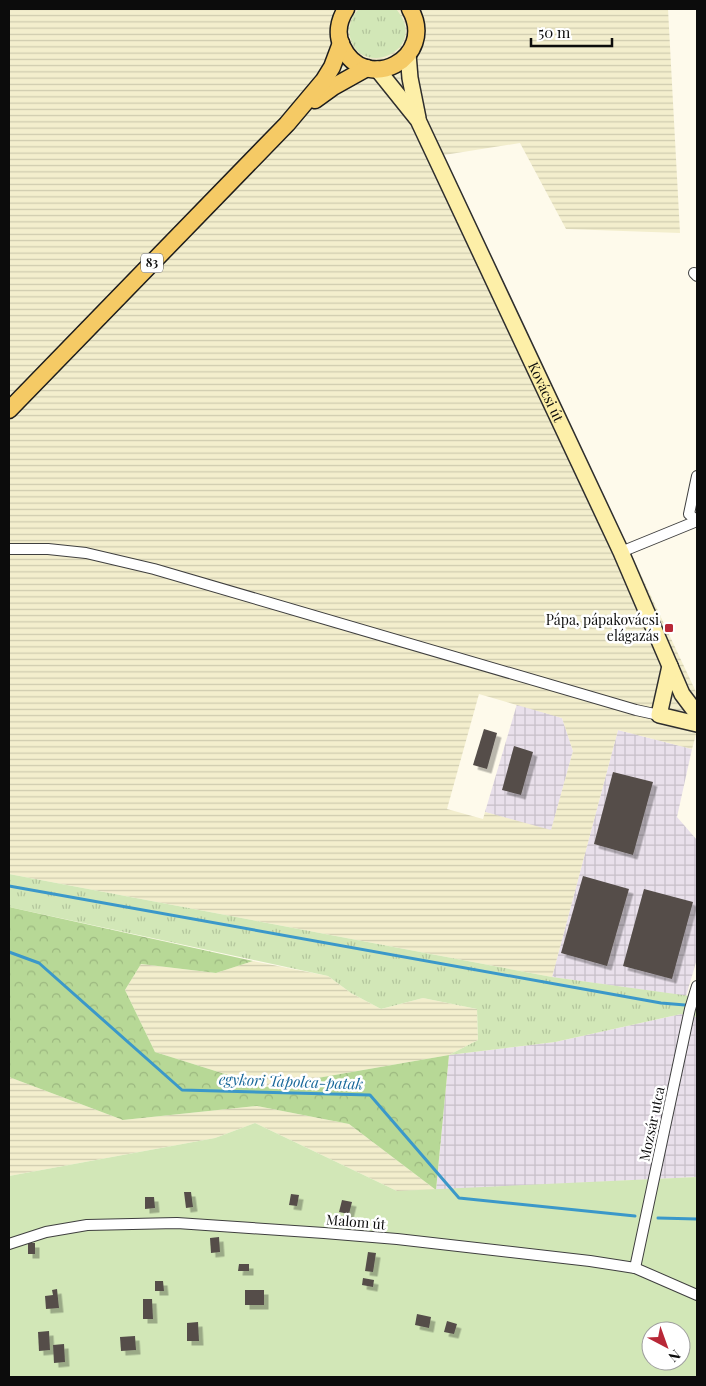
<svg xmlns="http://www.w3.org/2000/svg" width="706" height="1386" viewBox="0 0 706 1386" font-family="'Playfair Display',serif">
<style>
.industrial{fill:url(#industrial-grid)}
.farmland{fill:url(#farmland-rules);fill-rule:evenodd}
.grass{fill:url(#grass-tufts)}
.forest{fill:url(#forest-crowns)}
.garden{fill:#d2e7b7;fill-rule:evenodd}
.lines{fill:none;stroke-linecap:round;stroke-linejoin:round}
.stream{stroke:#3b98c9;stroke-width:3}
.building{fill:#544d49;filter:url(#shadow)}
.street-casing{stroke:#3f3f3f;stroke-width:12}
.secondary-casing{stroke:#2e2e2e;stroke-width:18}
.primary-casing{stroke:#1d1d1d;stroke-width:19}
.street{stroke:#fff;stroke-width:10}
.secondary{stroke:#fdefa8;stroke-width:15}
.primary{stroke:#f5ca65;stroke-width:16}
.poi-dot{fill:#b82837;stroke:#fff;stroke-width:2}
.labels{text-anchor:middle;stroke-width:5;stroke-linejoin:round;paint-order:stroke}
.shield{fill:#fff;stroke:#555;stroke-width:1}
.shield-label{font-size:12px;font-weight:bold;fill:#0c0c0c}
.street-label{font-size:14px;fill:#0c0c0c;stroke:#fff}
.poi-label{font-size:14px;fill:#0c0c0c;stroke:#fff;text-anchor:end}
.water-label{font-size:15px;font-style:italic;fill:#19689a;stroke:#fff}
</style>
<defs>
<pattern id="industrial-grid" width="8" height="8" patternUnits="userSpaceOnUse" patternTransform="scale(1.25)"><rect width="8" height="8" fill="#e9e0eb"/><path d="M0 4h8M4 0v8" fill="none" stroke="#c7bfc8"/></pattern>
<pattern id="farmland-rules" width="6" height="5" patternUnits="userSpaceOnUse" patternTransform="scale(1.25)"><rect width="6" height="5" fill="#f3eecd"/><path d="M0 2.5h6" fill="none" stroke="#cfcbaf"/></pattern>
<pattern id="grass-tufts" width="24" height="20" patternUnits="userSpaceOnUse" patternTransform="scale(1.25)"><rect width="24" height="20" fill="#d2e7b7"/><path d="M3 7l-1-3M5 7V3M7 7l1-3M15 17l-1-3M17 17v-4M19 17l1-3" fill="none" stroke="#b3c59c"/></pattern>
<pattern id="forest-crowns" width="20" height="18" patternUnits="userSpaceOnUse" patternTransform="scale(1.25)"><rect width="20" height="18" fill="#b7d896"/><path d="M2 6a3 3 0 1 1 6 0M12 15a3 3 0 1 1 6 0" fill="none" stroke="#9cb880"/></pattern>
<filter id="shadow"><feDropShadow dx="4.5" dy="4.5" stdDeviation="0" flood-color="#0004"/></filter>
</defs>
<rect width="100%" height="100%" fill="#fefaeb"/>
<g class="industrial">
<polygon points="517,704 562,718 573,751 551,831 485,812"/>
<polygon points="618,730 692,749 677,817 697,840 697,959 686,996 552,977"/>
<polygon points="681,1014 697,1017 697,1177 436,1190 449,1055 555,1042"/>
</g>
<g class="farmland">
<path d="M9 9H668L680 233 566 229 520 143 444 155 697 694V731L692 749 618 730 552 977 9 874ZM479 694 562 718 573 751 551 830 485 812 483 819 447 809Z"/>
<polygon points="253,961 328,976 351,993 381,1009 423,998 477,1009 478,1040 449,1055 266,1087 155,1052 125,990 141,964 216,973"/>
<polygon points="9,1077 123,1120 257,1106 349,1124 436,1190 397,1191 255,1123 215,1138 9,1176"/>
</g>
<g class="grass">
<path d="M359 9H396C431 50 360 80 350 37 348 26 351 17 359 9Z"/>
<polygon points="9,874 552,977 697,997 697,1017 681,1014 555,1042 449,1055 478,1040 477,1009 423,998 381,1009 351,993 328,976 9,907"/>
</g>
<polygon class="forest" points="9,907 253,961 216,973 141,964 125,990 155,1052 266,1087 449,1055 436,1190 349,1124 257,1106 123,1120 9,1077"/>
<path class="garden" d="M255 1123 397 1191 697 1177V1377H9V1176L215 1138ZM651 1331H681V1361H651Z"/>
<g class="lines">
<g class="stream">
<polyline points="9,886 661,1003 697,1006"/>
<polyline points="9,952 39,963 182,1090 370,1095 459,1198 635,1216"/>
<polyline points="658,1218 697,1219"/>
</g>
</g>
<g class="building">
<polygon points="484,729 497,733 487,769 473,765"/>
<polygon points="514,746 533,752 521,795 502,790"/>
<polygon points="613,772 653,782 633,855 594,844"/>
<polygon points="583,876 629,889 607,966 561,953"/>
<polygon points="644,889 693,902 672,979 623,966"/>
<polygon points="184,1192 191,1192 193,1207 186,1208"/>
<polygon points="291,1194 299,1195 297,1206 289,1205"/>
<polygon points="145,1197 154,1197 155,1208 145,1209"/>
<polygon points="342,1200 352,1202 349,1214 339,1212"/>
<polygon points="219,1237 220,1252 211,1253 210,1238"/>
<rect x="28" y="1243" width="7" height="11"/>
<polygon points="368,1252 376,1253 373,1272 365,1271"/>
<polygon points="239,1264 249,1264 249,1271 238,1271"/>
<polygon points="363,1278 374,1280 373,1287 362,1285"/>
<polygon points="155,1281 163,1281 164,1291 155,1291"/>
<polygon points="57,1289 59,1308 46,1309 45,1296 53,1295 52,1290"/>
<rect x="245" y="1290" width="19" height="15"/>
<polygon points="143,1299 152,1299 153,1319 143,1319"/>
<polygon points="417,1314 431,1317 429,1328 415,1325"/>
<polygon points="447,1321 457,1324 454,1334 444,1332"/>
<polygon points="198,1322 199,1341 187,1341 187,1323"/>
<polygon points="49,1331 50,1350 39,1351 38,1332"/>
<polygon points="135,1336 136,1350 121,1351 120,1337"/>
<polygon points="64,1344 65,1362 54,1363 53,1345"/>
</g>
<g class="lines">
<g class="street-casing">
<g id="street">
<polyline points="694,273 697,276"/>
<polyline points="697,521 689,514 697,476"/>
<polyline points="9,549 48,549 86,553 154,569 636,710 659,715"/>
<polyline points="621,552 697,521"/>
<polyline points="9,1244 46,1232 87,1225 177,1223 324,1233 397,1239 590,1261 635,1268 697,1295"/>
<polyline points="635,1268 690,1009 697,986"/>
</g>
</g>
<g class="secondary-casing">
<g id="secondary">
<polyline points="408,54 410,78 418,118"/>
<path id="s1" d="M377 69 418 120 621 552 682 694 697 714"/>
<polyline points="670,666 659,715 697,724"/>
</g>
</g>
<g class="primary-casing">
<g id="primary">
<path d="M346 9C339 20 336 34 342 46 365 96 438 58 410 9"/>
<polyline points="315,100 333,87 367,68"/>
<polyline points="9,410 287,124 324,80 332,67 341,43"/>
</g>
</g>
<use href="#street" class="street"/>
<use href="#secondary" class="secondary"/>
<use href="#primary" class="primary"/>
</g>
<rect class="poi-dot" x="664" y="623" width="10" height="10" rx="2.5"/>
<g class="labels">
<rect class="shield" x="141" y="253.5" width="22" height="19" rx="4"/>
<g class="shield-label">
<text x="152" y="267">83</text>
</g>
<g class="street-label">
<text dy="5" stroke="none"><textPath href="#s1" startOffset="366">Kovácsi út</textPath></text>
<text transform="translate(652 1124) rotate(-78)" y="5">Mozsár utca</text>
<text transform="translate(356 1222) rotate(5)" y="5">Malom út</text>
</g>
<g class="poi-label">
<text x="659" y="625">Pápa, pápakovácsi<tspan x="659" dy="16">elágazás</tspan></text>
</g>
<g class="water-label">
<text transform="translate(291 1082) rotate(2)" y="5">egykori Tapolca-patak</text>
</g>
</g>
<rect width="706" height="1386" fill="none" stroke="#0c0c0c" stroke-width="20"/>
<g transform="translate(666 1346) rotate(139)"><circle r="24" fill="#ffffff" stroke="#9e9e9e"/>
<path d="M0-4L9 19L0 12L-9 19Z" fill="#b82837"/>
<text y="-8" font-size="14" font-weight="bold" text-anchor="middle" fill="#0c0c0c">N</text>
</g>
<path d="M531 38v8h81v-8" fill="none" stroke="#0c0c0c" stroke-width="2.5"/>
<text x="538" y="38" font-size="15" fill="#0c0c0c" stroke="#ffffff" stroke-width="4" paint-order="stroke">50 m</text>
</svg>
